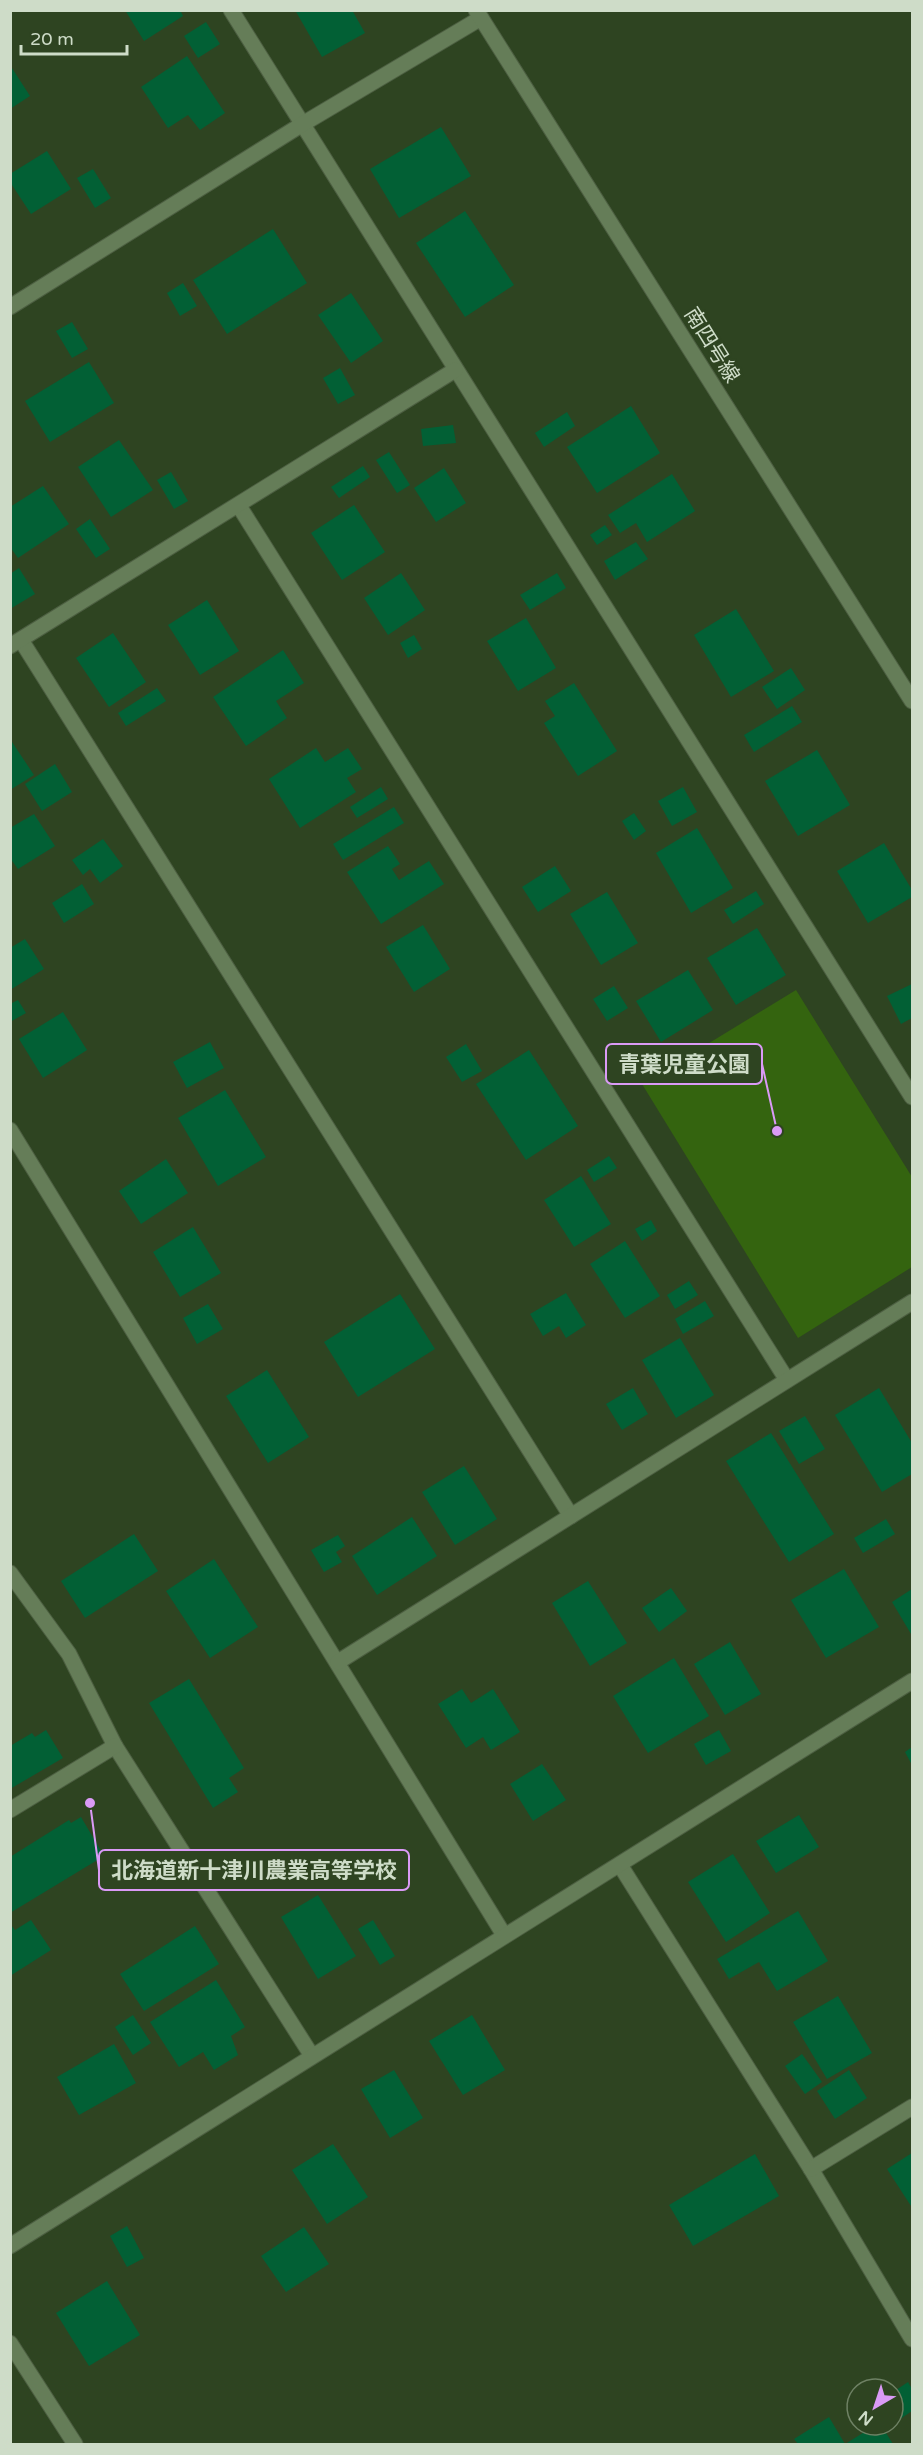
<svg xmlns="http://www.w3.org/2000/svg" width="923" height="2455" viewBox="0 0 923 2455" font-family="'Varela Round','Noto Sans JP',sans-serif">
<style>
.green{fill:#34640f}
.building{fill:#026035}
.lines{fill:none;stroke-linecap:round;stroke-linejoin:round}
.service-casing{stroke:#4d5f42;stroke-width:17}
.minor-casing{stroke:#4d5f42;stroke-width:17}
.tertiary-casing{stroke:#4d5f42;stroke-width:17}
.service{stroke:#657d58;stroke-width:15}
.minor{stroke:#657d58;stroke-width:15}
.tertiary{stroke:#657d58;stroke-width:15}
.labels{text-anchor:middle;stroke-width:5;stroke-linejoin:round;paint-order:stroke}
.street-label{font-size:21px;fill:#cedcc8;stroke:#2e4421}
.leader{fill:none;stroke:#da9af6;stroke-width:2}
.callout-dot{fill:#da9af6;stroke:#2e4421;stroke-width:2}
.callout{fill:#2e4421;stroke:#da9af6;stroke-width:2}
.callout-label{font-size:22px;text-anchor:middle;font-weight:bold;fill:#cedcc8}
</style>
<rect width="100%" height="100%" fill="#2e4421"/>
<polygon class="green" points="796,990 912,1177 912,1267 798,1338 642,1084"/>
<g class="building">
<polygon points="125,10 180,10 183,16 144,41"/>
<polygon points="295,10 352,10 365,33 322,57"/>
<polygon points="206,22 220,44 198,58 184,36"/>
<polygon points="187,56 225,113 200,130 188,115 168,128 141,87"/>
<polygon points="10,65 30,96 10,109"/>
<polygon points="441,127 471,176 399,218 370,169"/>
<polygon points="47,151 71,189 31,214 10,182 10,174"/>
<polygon points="93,169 111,198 95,208 77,178"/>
<polygon points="465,211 514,285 465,317 416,243"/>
<polygon points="273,229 307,283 227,334 193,280"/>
<polygon points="183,283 197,306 180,316 167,293"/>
<polygon points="351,293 383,341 351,363 318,315"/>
<polygon points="72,322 88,349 72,358 56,331"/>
<polygon points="89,362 114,403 50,442 25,401"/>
<polygon points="340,368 355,395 338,404 323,378"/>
<polygon points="631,406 660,453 597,493 567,447"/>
<polygon points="567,412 575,426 544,447 535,433"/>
<polygon points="453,425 456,443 423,446 421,429"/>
<polygon points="119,440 153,490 111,517 78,467"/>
<polygon points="389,452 410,485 397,493 376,460"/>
<polygon points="363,466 370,477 339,498 331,487"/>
<polygon points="444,468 466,503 436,522 414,488"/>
<polygon points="171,472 188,501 174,509 157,480"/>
<polygon points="672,474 695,511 647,542 636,523 620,533 608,515"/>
<polygon points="43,486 69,524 18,558 10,547 10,507"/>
<polygon points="354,505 385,552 342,580 311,533"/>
<polygon points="90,519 110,549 96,558 76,529"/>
<polygon points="605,525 612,535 597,545 590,535"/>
<polygon points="636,542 648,559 615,580 604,561"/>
<polygon points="19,568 35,594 10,609 10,574"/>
<polygon points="401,573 425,610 388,635 364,598"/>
<polygon points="557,573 566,588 530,610 520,595"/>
<polygon points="207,600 239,651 200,675 168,625"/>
<polygon points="736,609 774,671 731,697 694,635"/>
<polygon points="526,618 556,668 518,691 487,641"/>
<polygon points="113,633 146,682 109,707 76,658"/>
<polygon points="414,635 422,649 408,658 400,643"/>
<polygon points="283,650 304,683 276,701 287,718 246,746 213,697"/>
<polygon points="791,668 805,690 777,709 762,687"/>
<polygon points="574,683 617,751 578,776 544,723 555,716 545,701"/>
<polygon points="157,688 166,701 126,726 118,713"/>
<polygon points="792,706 802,722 754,752 744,735"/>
<polygon points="10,739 34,775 10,790"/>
<polygon points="316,748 325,762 348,748 362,769 347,778 356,792 300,828 269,779"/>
<polygon points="817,750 850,805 798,836 765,781"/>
<polygon points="55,764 72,792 42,811 25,784"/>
<polygon points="381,787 388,799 357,818 350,807"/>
<polygon points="683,787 697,812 672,826 658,801"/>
<polygon points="394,807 404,823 343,860 333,844"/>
<polygon points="634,813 646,831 634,840 622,821"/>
<polygon points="34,814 55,846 18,869 10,858 10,828"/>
<polygon points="697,828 733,888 691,913 656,853"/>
<polygon points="103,839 123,866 100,883 90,869 83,875 72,860"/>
<polygon points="884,843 912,890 912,897 868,923 837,871"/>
<polygon points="388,846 400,864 392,869 399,880 429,861 444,884 381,924 347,872"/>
<polygon points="555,866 571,891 538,912 522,887"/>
<polygon points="82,884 94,904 64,923 52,903"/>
<polygon points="756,891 764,904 733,924 724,910"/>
<polygon points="607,892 638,943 601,965 570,914"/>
<polygon points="423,925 450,969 414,992 386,947"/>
<polygon points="757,928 786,975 736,1005 707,958"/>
<polygon points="25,939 44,969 10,990 10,948"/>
<polygon points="688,970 713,1010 661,1042 636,1001"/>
<polygon points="912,984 912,1018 901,1024 887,996"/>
<polygon points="614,986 628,1008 607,1021 593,999"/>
<polygon points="18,1000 26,1013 10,1022 10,1004"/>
<polygon points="63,1012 87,1050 43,1078 19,1039"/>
<polygon points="210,1042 224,1068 187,1088 173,1062"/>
<polygon points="466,1044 482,1071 462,1082 446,1057"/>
<polygon points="529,1050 578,1126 526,1160 476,1084"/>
<polygon points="225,1090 266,1157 218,1186 178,1118"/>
<polygon points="609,1156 617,1168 594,1182 587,1170"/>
<polygon points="166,1159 188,1193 141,1224 119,1191"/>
<polygon points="581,1176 611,1224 574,1247 544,1200"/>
<polygon points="651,1220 657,1231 642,1241 635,1229"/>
<polygon points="193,1227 221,1273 180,1297 153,1252"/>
<polygon points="625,1241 660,1296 625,1318 590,1264"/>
<polygon points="689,1281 698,1295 675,1309 667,1295"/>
<polygon points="566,1293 586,1325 566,1338 559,1326 543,1336 530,1314"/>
<polygon points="400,1294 435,1349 358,1397 324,1342"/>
<polygon points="705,1301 714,1316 683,1334 675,1319"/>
<polygon points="208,1304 223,1329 197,1344 183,1318"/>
<polygon points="680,1338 714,1395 676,1418 642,1360"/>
<polygon points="267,1370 309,1437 268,1463 226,1396"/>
<polygon points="633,1388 648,1414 622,1430 606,1404"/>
<polygon points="879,1388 912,1443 912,1474 882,1492 835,1415"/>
<polygon points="805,1416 825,1449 799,1464 779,1431"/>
<polygon points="771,1433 834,1534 789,1562 726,1461"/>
<polygon points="464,1466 497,1519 455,1545 422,1492"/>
<polygon points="412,1517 437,1556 377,1595 352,1556"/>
<polygon points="886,1519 895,1534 863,1553 854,1538"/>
<polygon points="134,1534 158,1571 85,1618 61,1581"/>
<polygon points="338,1535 345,1546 336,1552 342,1562 324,1572 311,1550"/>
<polygon points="214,1559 258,1627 210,1658 166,1591"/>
<polygon points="844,1569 879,1627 826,1658 791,1600"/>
<polygon points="588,1581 627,1643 590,1666 552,1603"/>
<polygon points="671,1588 687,1611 659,1632 642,1608"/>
<polygon points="912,1589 912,1633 911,1634 892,1602"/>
<polygon points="730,1642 761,1694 725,1715 694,1664"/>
<polygon points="674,1658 709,1716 648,1753 613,1696"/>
<polygon points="189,1679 244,1768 229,1778 238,1792 213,1808 149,1703"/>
<polygon points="462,1689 471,1703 493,1689 520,1732 491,1750 483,1737 466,1748 438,1704"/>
<polygon points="46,1730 63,1758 10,1789 10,1746 32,1733 35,1737"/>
<polygon points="719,1730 731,1751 706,1765 694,1744"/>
<polygon points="912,1747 912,1765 905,1752"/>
<polygon points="542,1764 566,1800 533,1821 510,1784"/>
<polygon points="799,1815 819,1847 776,1873 756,1841"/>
<polygon points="81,1817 104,1856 10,1913 10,1857 69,1820 71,1823"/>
<polygon points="733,1854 770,1913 726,1942 688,1882"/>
<polygon points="318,1895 356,1956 318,1979 281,1917"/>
<polygon points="798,1911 828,1961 777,1991 759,1962 729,1979 717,1959"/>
<polygon points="31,1920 51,1950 10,1976 10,1924 15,1930"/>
<polygon points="373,1920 395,1956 380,1965 358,1929"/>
<polygon points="195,1926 219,1964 144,2011 120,1974"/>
<polygon points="216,1980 245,2027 231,2036 238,2055 214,2070 203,2052 179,2067 150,2022"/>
<polygon points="838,1996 872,2053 827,2079 793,2022"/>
<polygon points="133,2015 151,2043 133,2055 115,2027"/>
<polygon points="472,2015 505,2070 463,2095 429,2041"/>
<polygon points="114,2044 136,2083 79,2115 57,2077"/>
<polygon points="802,2054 822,2082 805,2094 785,2066"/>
<polygon points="394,2070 423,2118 390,2138 361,2089"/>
<polygon points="849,2070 867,2098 835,2119 817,2091"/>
<polygon points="333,2144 368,2197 327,2224 292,2170"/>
<polygon points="912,2153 912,2205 911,2206 887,2169"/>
<polygon points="755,2154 779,2196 693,2246 669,2205"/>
<polygon points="127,2226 144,2258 127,2267 110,2236"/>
<polygon points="304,2227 329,2264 286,2292 261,2256"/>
<polygon points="107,2281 140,2335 89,2366 56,2313"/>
<polygon points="908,2382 912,2389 912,2411 893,2424 893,2392"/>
<polygon points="829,2417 845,2444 876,2425 881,2425 893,2444 798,2444 794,2439"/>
</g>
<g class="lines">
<g class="service-casing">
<g id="service">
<polyline points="10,1573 69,1654 115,1746 312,2056"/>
<polyline points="10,1810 115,1746"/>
</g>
</g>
<g class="minor-casing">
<g id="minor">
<polyline points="231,10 912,1097"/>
<polyline points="10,307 301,125 481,18"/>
<polyline points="239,506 787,1380"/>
<polyline points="21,640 571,1516"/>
<polyline points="10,646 455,370"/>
<polyline points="10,1130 504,1935"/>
<polyline points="338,1662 912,1302"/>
<polyline points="620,1865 811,2169 912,2339"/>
<polyline points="811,2169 912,2107"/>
<polyline points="10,2343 75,2444"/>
</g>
</g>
<g class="tertiary-casing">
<g id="tertiary">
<polyline points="476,10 912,701"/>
<polyline points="10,2246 912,1681"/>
</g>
</g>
<use href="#service" class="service"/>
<use href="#minor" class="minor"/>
<use href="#tertiary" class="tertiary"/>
</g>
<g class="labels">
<g class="street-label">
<text transform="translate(712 345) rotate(58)" y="7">南四号線</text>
</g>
</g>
<path class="leader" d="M777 1131L762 1064M90 1803L99 1870"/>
<g class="callout-dot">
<circle cx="777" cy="1131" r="6"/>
<circle cx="90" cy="1803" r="6"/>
</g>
<g class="callout">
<rect x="606" y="1044" width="156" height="40" rx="6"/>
<rect x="99" y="1850" width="310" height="40" rx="6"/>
</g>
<g class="callout-label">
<text x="684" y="1072">青葉児童公園</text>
<text x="254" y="1878">北海道新十津川農業高等学校</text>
</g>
<rect width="923" height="2455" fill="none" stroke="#cedcc8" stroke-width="24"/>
<g transform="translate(875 2407) rotate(219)"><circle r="28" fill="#2e4421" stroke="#6e8164" stroke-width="1.5"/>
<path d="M0-4.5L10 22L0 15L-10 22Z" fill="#da9af6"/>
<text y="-9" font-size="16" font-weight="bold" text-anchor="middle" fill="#cedcc8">N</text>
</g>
<path d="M21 45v9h106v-9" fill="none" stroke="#cedcc8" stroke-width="3"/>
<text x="30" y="45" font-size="18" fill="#cedcc8" stroke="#2e4421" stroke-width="4.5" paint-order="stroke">20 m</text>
</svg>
